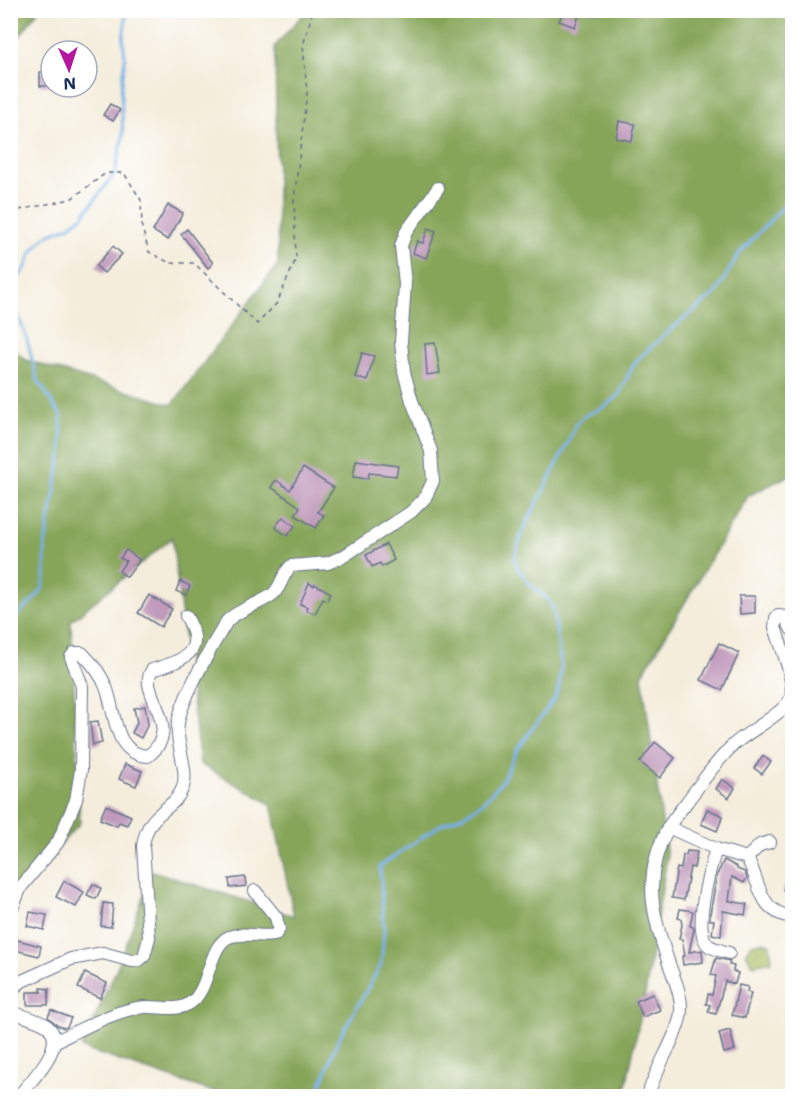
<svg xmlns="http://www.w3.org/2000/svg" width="803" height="1107" viewBox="0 0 803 1107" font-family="'Shantell Sans',sans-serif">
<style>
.green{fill:#a8be63;stroke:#627660;stroke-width:1.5}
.forest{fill:#86a559;stroke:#506a5c;stroke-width:1.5}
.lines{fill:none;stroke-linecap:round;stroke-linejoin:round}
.stream{stroke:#78b0e7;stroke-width:3}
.building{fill:#c099bb}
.street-casing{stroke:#67728a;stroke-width:14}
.path{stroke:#67728a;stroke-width:1.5;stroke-dasharray:4.5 4.5;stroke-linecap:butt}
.street{stroke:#fff;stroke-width:12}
</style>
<rect width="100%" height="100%" fill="#fff"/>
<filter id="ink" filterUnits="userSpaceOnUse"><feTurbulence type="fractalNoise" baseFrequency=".0167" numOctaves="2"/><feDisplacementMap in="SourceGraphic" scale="12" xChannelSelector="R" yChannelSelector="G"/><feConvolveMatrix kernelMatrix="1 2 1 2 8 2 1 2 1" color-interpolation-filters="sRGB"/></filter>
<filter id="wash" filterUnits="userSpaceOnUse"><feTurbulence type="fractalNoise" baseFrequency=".008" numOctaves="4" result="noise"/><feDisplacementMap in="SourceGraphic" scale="24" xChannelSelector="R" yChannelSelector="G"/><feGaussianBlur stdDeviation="1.35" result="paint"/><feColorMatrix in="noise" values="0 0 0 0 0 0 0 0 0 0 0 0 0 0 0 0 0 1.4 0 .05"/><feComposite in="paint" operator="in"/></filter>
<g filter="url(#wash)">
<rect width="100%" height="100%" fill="#f4eddb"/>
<polygon class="green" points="763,942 770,944 772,961 753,965 746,953 752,944"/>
<g class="forest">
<polygon points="10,11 38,11 13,45 11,45"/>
<polygon points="306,11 792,11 792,474 748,496 642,675 667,857 646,989 624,1096 216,1096 214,1092 81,1048 121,959 152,871 294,916 271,804 200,764 172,538 71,621 80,823 11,898 10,346 26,360 172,405 278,264 275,46"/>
<polygon points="792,999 792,1096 791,1096 787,1010"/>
</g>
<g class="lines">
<g class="stream">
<polyline points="10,623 39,594 43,587 45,577 45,545 62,451 61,416 37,379 27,339 15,308 13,285 26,267 31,254 41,241 48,235 70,226 82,217 115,173 123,136 121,91 125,58 123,39 126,17 123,10"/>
<polyline points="10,716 10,747"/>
<polyline points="319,1096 321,1085 337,1042 381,965 384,931 380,866 440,825 464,815 483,802 502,781 517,750 555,698 559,687 561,666 554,613 550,602 531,585 519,570 514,560 522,532 567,445 576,424 584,416 602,408 618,396 635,362 664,335 716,293 738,255 792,197"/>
</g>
</g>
<g id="blocks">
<g class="building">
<polygon points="563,11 579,16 575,27 559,21"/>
<rect x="40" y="72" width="11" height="14"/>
<polygon points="110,104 120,110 113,121 103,115"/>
<polygon points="619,121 635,124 632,141 616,138"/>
<polygon points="168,205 183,213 168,240 153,231"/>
<polygon points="428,228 436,231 426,258 413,253 417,241 423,243"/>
<polygon points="187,229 213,263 208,268 181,234"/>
<polygon points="113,246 122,254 104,273 96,266"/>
<polygon points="435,343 440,373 427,375 425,344"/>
<polygon points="362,353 374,356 367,381 355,377"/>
<polygon points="356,460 398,466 396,476 369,473 368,479 353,477"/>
<polygon points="303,468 334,488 318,512 324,515 316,528 295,515 300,507 271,487 276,480 290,490"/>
<polygon points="283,517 295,526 287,536 275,527"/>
<polygon points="386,544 394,560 382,567 380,563 372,567 366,555"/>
<polygon points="126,550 140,560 127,577 119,571 126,561 120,558"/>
<polygon points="180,581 190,586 186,595 176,591"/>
<polygon points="309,583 314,586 315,584 331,593 327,600 323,598 315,614 306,610 307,607 300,604"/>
<polygon points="149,595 172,609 161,627 138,613"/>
<polygon points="739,596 755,596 755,613 740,614"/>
<polygon points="719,643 739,653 722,690 701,680"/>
<polygon points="145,706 148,724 141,738 132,733 137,723 134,708"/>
<polygon points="98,721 102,743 93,745 90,722"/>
<polygon points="655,742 675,758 660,778 640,762"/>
<polygon points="763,756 771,762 762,774 754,768"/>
<polygon points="125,764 142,771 136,786 119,779"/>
<polygon points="722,779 735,788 729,798 716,789"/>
<polygon points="106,805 131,816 127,825 119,822 117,826 100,819"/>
<polygon points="707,809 723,816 717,831 701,824"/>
<polygon points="687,851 697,852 694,868 690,867 684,900 672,898 677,868 681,869 683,855 686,855"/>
<polygon points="724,860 737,867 737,869 745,872 747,878 744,883 732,877 729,901 747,904 745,915 723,911 721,936 712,934 714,920 710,920 710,914 717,875"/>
<polygon points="792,870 792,895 783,890"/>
<polygon points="245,877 246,886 230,888 229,879"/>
<polygon points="64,881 84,892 76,907 56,897"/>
<polygon points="93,884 101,888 96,899 87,895"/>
<polygon points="103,903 113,904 111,927 101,926"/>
<polygon points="680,909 693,911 690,926 693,927 694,929 689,952 702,950 703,962 683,965 682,956 685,956 682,939 679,939 682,925 681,919 678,918"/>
<polygon points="30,912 47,915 44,930 27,926"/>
<polygon points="17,940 41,946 39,956 15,950"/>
<polygon points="716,958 730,961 729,965 734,966 733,971 738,973 735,984 725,981 716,1014 708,1012 710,1005 706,1004 708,994 712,995 716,976 711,975"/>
<polygon points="85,973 107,983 100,998 78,988"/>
<polygon points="739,985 748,987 747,992 751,993 745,1018 732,1015"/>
<polygon points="41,988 49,989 48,1005 27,1005 27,992 41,992"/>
<polygon points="653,994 660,1010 643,1017 636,1001"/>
<polygon points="51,1010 71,1018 67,1027 64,1028 57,1025 48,1017"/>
<polygon points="730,1030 735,1050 724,1053 719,1033"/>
</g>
</g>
</g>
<g filter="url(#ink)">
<use href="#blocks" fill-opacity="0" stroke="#67728a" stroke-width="1.5"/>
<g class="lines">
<g class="street-casing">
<g id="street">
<polyline points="792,555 792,581"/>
<polyline points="668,827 716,849 747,858"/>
<path d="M770 842 760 845 747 858C761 883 758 912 792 917"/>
<path d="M716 849C710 868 692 930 708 945 713 949 723 951 729 953"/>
<path d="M10 913 21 887 58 842 76 800 81 770 82 686 71 657 74 653H82C92 663 101 674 106 687 116 713 113 754 148 756 186 727 136 692 152 670 183 660 208 653 186 616"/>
<path d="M10 991 22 981 71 959 103 953 132 961 139 960 144 956 149 938 143 846C148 809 174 812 183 787 189 769 175 743 178 724 180 701 214 642 227 621 240 608 259 605 273 594 282 586 282 574 291 566L328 563 344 556 411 512 425 498 433 481 431 451 412 401 404 372 401 342 405 284 401 246 406 232 438 188"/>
<path d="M10 1011C21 1016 36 1019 46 1025 71 1043 30 1081 19 1096"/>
<path d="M54 1042C81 1030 116 1009 145 1007 159 1006 178 1012 190 1003 210 991 208 946 229 937 243 931 261 938 275 935L279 929 276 917 255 891"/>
<path d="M648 1096C654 1069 682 1031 681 1008 681 993 674 978 669 964 653 915 641 878 668 828 673 819 680 811 686 803 701 783 715 763 732 746 745 733 786 713 791 697 796 682 780 644 775 627L776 618 778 616 785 617 792 630"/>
</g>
</g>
<polyline class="path" points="10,212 71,199 106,173 124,173 141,200 142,228 149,252 170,263 194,263 257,324 277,303 296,259 294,200 307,92 303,46 313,10"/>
<use href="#street" class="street"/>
</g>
</g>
<rect width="803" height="1107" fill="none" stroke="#fff" stroke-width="36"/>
<g transform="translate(69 69) rotate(177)"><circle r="28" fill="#ffffff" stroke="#a4acbf" stroke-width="1.5"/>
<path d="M0-4.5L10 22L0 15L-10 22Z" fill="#b5179e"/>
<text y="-9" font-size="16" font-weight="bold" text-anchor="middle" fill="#1b2f5e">N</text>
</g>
</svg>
